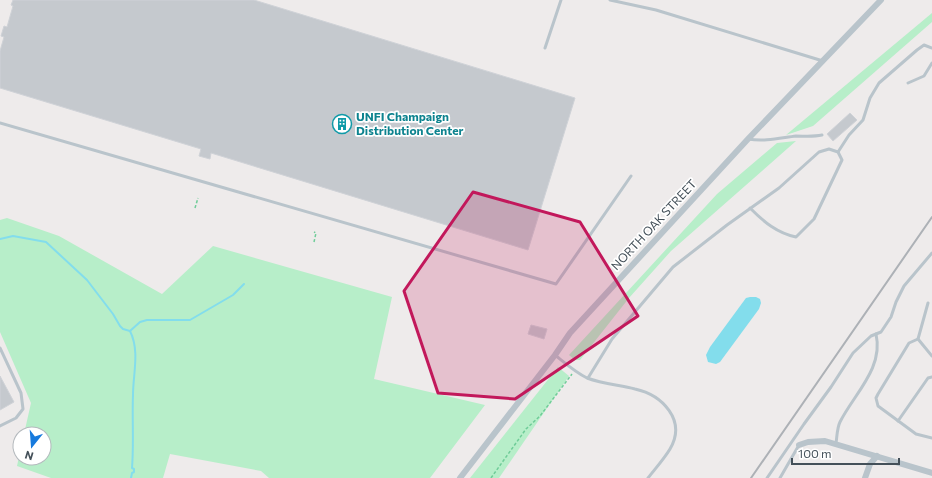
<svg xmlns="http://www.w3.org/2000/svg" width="932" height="478" viewBox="0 0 932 478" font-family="Commissioner,sans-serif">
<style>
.green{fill:#b7eec9}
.water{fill:#83ddec}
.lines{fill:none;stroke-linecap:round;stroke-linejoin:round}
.stream{stroke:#83ddec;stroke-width:2}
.building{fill:#c5c9ce;stroke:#cfd2d7}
.path{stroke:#6fcc98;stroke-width:1.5;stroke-dasharray:3 2;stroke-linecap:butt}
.lane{stroke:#b9c4cb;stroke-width:3}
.street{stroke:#b9c4cb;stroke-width:6}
.rail{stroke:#adb1b6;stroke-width:2}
.marked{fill:#c2185b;fill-opacity:0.2;stroke:#c2185b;stroke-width:3;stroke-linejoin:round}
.labels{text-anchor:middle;stroke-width:3.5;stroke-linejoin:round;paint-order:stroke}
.culture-label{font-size:12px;font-weight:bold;fill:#0d838f;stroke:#fff;text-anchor:start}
.street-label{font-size:12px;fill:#445059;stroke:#fff}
</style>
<rect width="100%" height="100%" fill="#eeebeb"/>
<g class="green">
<polygon points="932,13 932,22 813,126 786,135"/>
<polygon points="796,141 671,251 629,298 580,360 575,360 569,355 717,194 777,143"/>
<polygon points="7,218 59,236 162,294 213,246 392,297 374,379 485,405 430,478 269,478 261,471 170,454 163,478 51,478 17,466 20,452 20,458 44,458 44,434 24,434 31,403 0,332 0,220"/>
<polygon points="558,367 569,376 499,478 470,478"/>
</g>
<polygon class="water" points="750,297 756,297 760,299 761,303 759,309 720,362 716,364 708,362 706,355 710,347 746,298"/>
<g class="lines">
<g class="stream">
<path d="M0 239 13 236 46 242 87 280 113 314 120 326 123 329 130 331C140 351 133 374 133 395 132 419 134 443 132 468L134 469V472L132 473 131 478"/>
<polyline points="130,331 140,322 147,320 190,320 233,295 244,284"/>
</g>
</g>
<g class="building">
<polygon points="13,0 254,0 575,98 528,250 211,153 210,159 199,156 201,149 0,88 0,51 4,37 1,36 4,26 7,27 13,6 11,5"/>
<polygon points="850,113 857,120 833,141 827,134"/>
<polygon points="531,325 547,329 544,339 528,334"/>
<polygon points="0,376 14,402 0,410"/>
</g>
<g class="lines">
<g class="path">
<polyline points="195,208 198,198"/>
<polyline points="314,242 316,233 314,232"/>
<polyline points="491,478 526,429 540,416 572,374"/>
</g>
<g class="lane">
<polyline points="610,0 656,10 823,61"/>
<polyline points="545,48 561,0"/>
<polyline points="908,83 924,76 932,63"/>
<polyline points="0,123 556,284 631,176"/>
<path d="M748 139C765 142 780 138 796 136 805 136 813 137 822 135"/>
<polyline points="838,152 849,135 863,120 870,98 879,83 917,50 924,45 932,48"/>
<polyline points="928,303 918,339 909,343 878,394 876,398 878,406 916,434 932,438"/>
<polyline points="918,339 932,356"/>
<polyline points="0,348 21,393 23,409 16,418 0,426"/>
<path d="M555 355C565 363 575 372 587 378 603 384 619 385 635 389 662 395 687 420 670 449 664 459 655 469 648 478"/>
<path d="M588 378 612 339 673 267 727 225 779 188 819 152 829 149 838 152 842 160 814 219 796 237C777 233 764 222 750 208"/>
<polyline points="898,421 928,378 932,377"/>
<path d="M836 443C837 437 837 428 840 422 854 394 884 368 876 334"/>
<polyline points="767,478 804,424 831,387 853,353 871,336 881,332 891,317 896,302 904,286 932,253"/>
<polyline points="780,478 799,445"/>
</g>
<g class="street">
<polyline points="799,445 808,442 825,441 932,473"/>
<polyline points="460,478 555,355 570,333 748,139 881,0"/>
<polyline points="865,478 870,464 877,456"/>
</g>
<polyline class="rail" points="751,478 932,217"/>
</g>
<path class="marked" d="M473 192 580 222 638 316 515 399 438 393 404 291Z"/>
<defs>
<g id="building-ring" transform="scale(1)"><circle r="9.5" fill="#fff" stroke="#0f9aa8" stroke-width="1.5"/><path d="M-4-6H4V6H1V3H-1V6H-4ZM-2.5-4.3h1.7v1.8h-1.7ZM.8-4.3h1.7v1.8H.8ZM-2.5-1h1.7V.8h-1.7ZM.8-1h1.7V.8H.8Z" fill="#0f9aa8"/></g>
</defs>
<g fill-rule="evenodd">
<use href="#building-ring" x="342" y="124"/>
</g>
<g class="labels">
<g class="culture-label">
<text x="356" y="121">UNFI Champaign<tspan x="356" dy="14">Distribution Center</tspan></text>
</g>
<g class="street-label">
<text transform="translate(654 225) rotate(-47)" y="4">NORTH OAK STREET</text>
</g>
</g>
<g transform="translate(32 446) rotate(197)"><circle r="19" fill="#ffffff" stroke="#b4b9bd"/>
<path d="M0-3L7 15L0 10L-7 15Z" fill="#177add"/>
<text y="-6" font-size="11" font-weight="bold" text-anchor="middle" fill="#445059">N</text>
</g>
<path d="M792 458v6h107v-6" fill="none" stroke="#445059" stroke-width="2"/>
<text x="798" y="458" font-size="12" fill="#445059" stroke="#ffffff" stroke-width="3" paint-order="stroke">100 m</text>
</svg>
